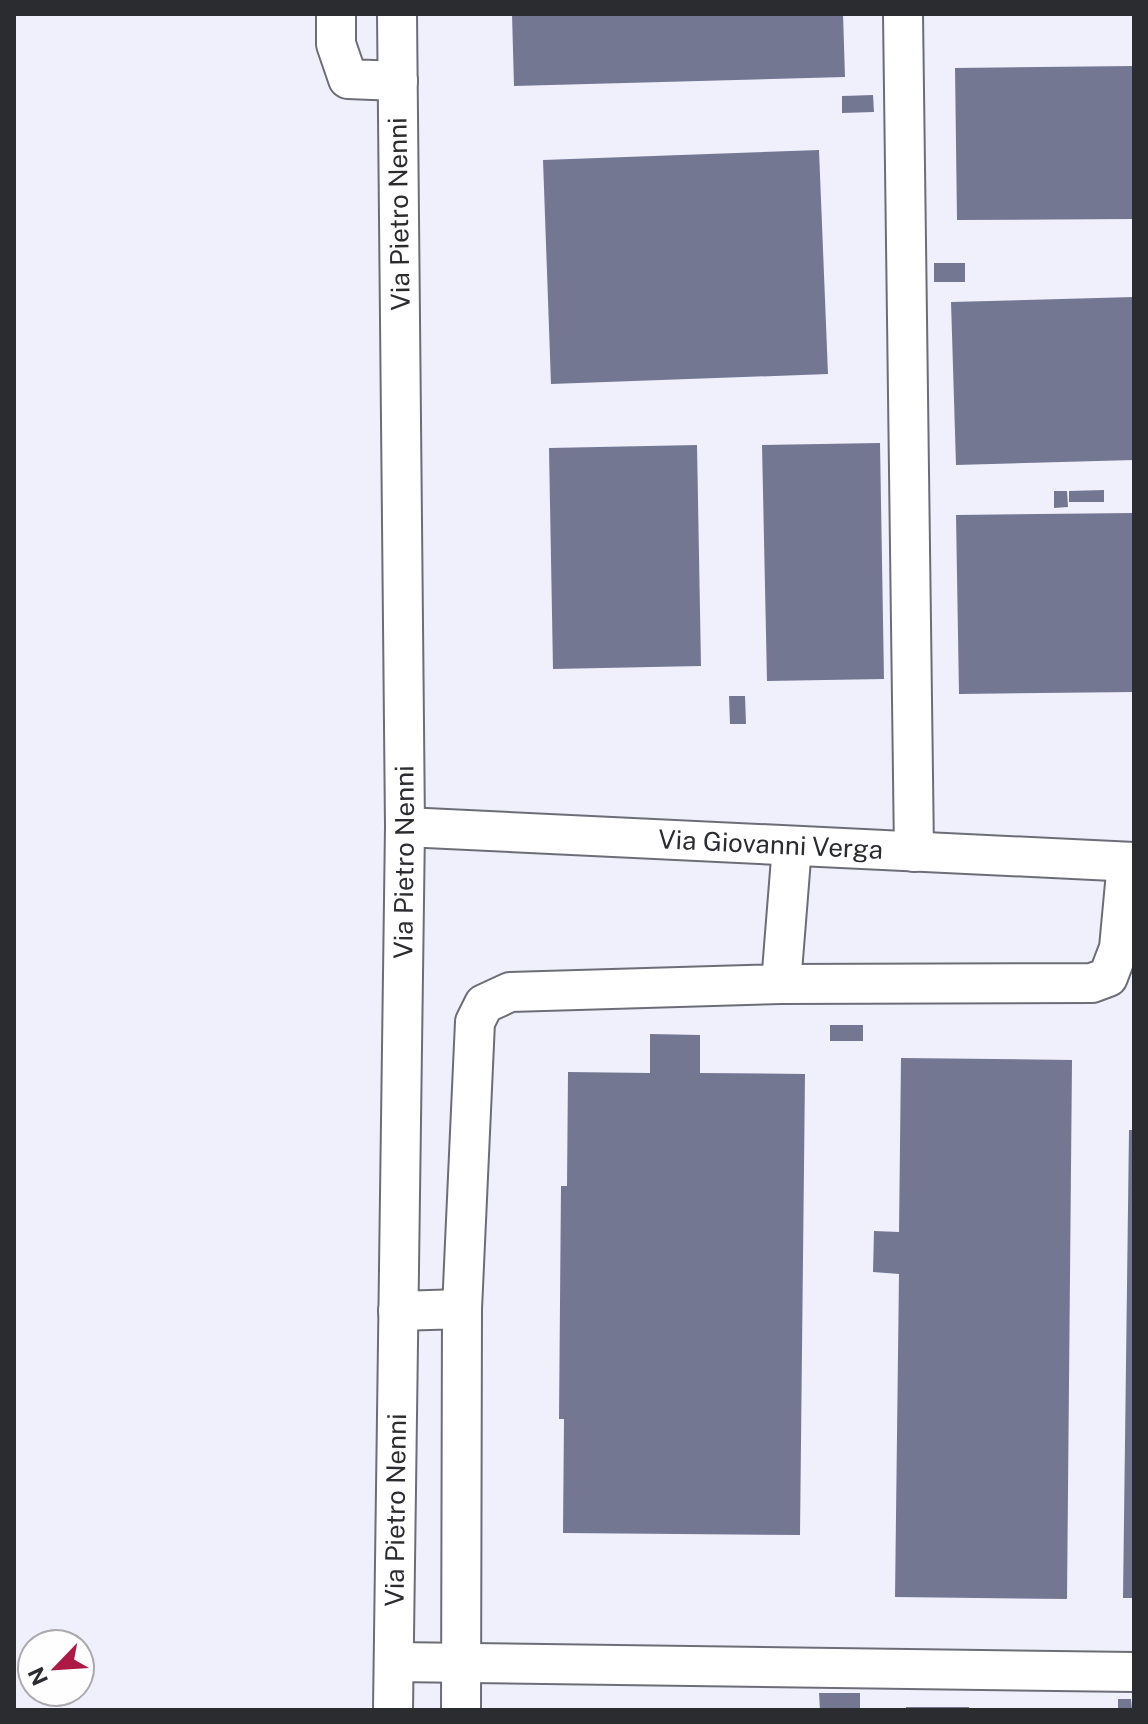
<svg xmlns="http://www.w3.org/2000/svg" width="1148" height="1724" viewBox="0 0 1148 1724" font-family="'Public Sans',sans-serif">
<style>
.building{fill:#747792}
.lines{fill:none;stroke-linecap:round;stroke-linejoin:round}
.minor-casing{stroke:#6c6d77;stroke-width:42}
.minor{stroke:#fff;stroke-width:38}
.labels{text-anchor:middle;stroke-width:6;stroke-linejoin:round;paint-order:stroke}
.street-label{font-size:26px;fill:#2b2c30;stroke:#fefefe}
</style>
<rect width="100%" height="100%" fill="#eff0fc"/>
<g class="building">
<polygon points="512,14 843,14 845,77 514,86"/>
<polygon points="1134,66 1134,219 957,220 955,68"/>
<polygon points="873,95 874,112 842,113 842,96"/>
<polygon points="819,150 828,374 551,384 543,160"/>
<rect x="934" y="263" width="31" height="19"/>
<polygon points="1134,297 1134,460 956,465 951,302"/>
<polygon points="880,443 884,679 767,681 762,445"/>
<polygon points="697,445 701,666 553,669 549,448"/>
<polygon points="1104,490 1104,502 1069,502 1069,491"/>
<polygon points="1054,491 1067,491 1068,507 1054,508"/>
<polygon points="1134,513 1134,692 959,694 956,515"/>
<polygon points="729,696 745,696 746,724 730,724"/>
<rect x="830" y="1025" width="33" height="16"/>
<polygon points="650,1034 700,1035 700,1073 805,1074 800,1535 563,1533 564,1419 559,1419 561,1186 567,1186 568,1072 650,1073"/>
<polygon points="901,1058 1072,1060 1067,1599 895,1597 899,1274 873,1272 874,1231 899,1232"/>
<polygon points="1129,1130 1134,1130 1134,1598 1123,1598"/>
<polygon points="819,1693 860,1693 860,1710 820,1710"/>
<polygon points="1118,1699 1131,1699 1132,1710 1118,1710"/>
<rect x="906" y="1707" width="63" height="3"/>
</g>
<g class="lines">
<g class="minor-casing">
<g id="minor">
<polyline points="336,14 336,44 348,79 398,81"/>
<polyline points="903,14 914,852"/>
<path id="s1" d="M405 827 1134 862"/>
<polyline points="781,984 1092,983 1108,977 1119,948 1127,862"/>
<polyline points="462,1309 475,1022 484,1004 510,992 781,984 792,846"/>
<polyline points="398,1311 462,1309 461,1710"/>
<polyline points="394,1662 1134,1672"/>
<path id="s2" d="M393 1710 405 827 397 14"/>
</g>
</g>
<use href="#minor" class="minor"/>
</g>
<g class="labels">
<g class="street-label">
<text transform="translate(399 214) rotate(-91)" y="9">Via Pietro Nenni</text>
<text dy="9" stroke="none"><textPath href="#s1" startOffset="366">Via Giovanni Verga</textPath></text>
<text dy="9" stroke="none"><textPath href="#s2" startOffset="848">Via Pietro Nenni</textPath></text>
<text dy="9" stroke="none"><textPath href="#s2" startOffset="200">Via Pietro Nenni</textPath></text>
</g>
</g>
<rect width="1148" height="1724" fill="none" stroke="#2b2c30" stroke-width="32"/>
<g transform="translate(56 1668) rotate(245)"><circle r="38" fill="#fefefe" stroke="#aaaaac" stroke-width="2"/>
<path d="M0-6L14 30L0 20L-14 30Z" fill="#ad1944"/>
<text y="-12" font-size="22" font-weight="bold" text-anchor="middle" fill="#2b2c30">N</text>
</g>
</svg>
